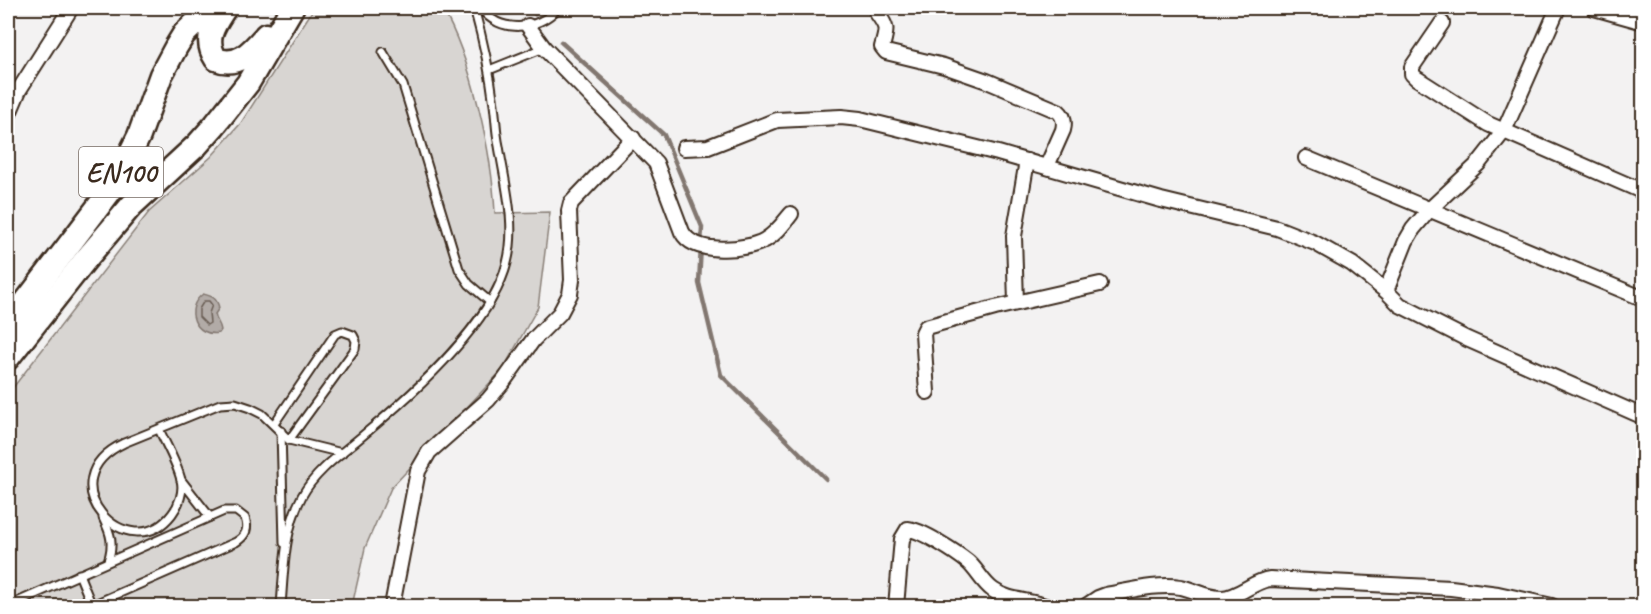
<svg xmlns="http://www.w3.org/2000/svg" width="1651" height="614" viewBox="0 0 1651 614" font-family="Caveat,sans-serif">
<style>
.green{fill:#d8d5d2;stroke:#8a8078;stroke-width:1.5}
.water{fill:#b2aba7;stroke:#827770;stroke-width:1.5}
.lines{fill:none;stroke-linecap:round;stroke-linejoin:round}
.shore{stroke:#6b5e55;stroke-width:1.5}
.stream{stroke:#827770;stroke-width:4.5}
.service-casing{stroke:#3b2a1e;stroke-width:11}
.minor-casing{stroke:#3b2a1e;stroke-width:18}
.primary-casing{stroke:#3b2a1e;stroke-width:27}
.service{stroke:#fff;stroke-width:7}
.minor{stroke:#fff;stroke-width:14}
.primary{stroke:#fff;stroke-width:22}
.labels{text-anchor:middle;stroke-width:4.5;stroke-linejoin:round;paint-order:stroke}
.shield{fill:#fff;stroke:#766a62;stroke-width:1.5}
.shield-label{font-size:28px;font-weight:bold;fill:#3b2a1e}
</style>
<rect width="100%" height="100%" fill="#f3f2f2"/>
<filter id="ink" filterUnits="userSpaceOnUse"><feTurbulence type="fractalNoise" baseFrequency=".0167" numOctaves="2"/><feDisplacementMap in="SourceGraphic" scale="12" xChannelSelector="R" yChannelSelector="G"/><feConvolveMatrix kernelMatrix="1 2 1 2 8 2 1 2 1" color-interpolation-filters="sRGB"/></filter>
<g filter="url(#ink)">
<path class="green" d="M314 8H442C472 59 492 154 495 213L550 212 538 307 503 369 391 488 365 548 352 606H8V394L149 212 211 157 241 123Z"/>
<path class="water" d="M203 294C212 296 217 298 219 308L215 314C216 321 220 323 221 330L219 333C195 338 183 308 203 294Z"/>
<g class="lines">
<polygon class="shore" points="204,301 209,301 212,305 209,313 210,323 207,325 199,317 199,309"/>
<g class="stream">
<polyline points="528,8 535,14"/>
<polyline points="561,42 664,135 702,227 699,283 721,375 826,479"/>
</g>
<g class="service-casing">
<g id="service">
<path d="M481 8C499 34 538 31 558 8"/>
<polyline points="383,52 403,85 459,269 469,284 490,302"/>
<polyline points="489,70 544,48"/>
<polyline points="274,424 335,334 342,331 353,335 356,341 355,349 289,440"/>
<path d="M159 429C166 445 177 463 181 480 184 491 179 505 172 514 129 570 44 481 124 443L220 404 235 403 250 408 262 414 289 440 342 453"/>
<polyline points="281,431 284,543"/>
<polyline points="181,480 210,517"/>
<path d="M103 518C111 534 114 544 108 561"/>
<polyline points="79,574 92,606"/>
<path d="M8 606 224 511H236L245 518C249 529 246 536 236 542L90 606"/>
<path d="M281 606C284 569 284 530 302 496 316 470 345 451 367 432 413 394 492 323 507 263 517 225 505 184 499 146 496 133 496 119 494 105 490 72 483 40 474 8"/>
</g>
</g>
<g class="minor-casing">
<g id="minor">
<polyline points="1594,8 1644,22"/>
<path d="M877 13C888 28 887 29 882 47L886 52 944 66 987 81 1058 111C1064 116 1065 122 1063 130L1047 166"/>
<polyline points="1442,23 1412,67 1412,74 1416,78 1488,124 1644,192"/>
<path d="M528 26 544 48 656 163 682 232C694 255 746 251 765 240 776 234 783 224 791 214"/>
<polyline points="8,116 19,90 71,8"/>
<polyline points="684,148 708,147 777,120 841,117 860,119 998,153 1161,200 1277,228 1315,243 1352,264 1386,291 1400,305 1467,339 1644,417"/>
<polyline points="1306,158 1644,299"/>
<polyline points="1386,291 1406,241 1413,229 1429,210 1478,164 1504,131 1558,8"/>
<polyline points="1016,303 1014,236 1027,161"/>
<polyline points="927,392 923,333 926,327 995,308 1100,284"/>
<polyline points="392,606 418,471 429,452 488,400 503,382 533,340 560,313 570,294 572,280 569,211 571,203 633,138"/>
<path d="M896 606 902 539 908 529C922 530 957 553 968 562 978 571 982 582 993 590 1008 601 1028 600 1045 606"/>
<path d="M1086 606 1098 598 1106 595C1129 591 1158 583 1181 587 1195 590 1207 598 1222 598 1239 597 1253 581 1270 579L1451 588 1498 594 1552 606"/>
</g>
</g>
<g class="primary-casing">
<g id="primary">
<path d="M225 8C214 25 203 39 216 59 238 68 252 51 266 35"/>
<polyline points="8,325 114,186 139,136 161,75 176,47 184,34 211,8"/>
<polyline points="8,358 86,259 131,206 197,145 214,126 248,83 292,8"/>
</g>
</g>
<use href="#service" class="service"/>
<use href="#minor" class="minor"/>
<use href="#primary" class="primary"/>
</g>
</g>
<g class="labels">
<rect class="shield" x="79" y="147" width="84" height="50" rx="4.5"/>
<g class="shield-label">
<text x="121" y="182">EN100</text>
</g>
</g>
<rect width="1651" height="614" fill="none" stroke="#fff" stroke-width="30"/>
<rect x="15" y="15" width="1621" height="584" fill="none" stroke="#3b2a1e" stroke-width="2" filter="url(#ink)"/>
</svg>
